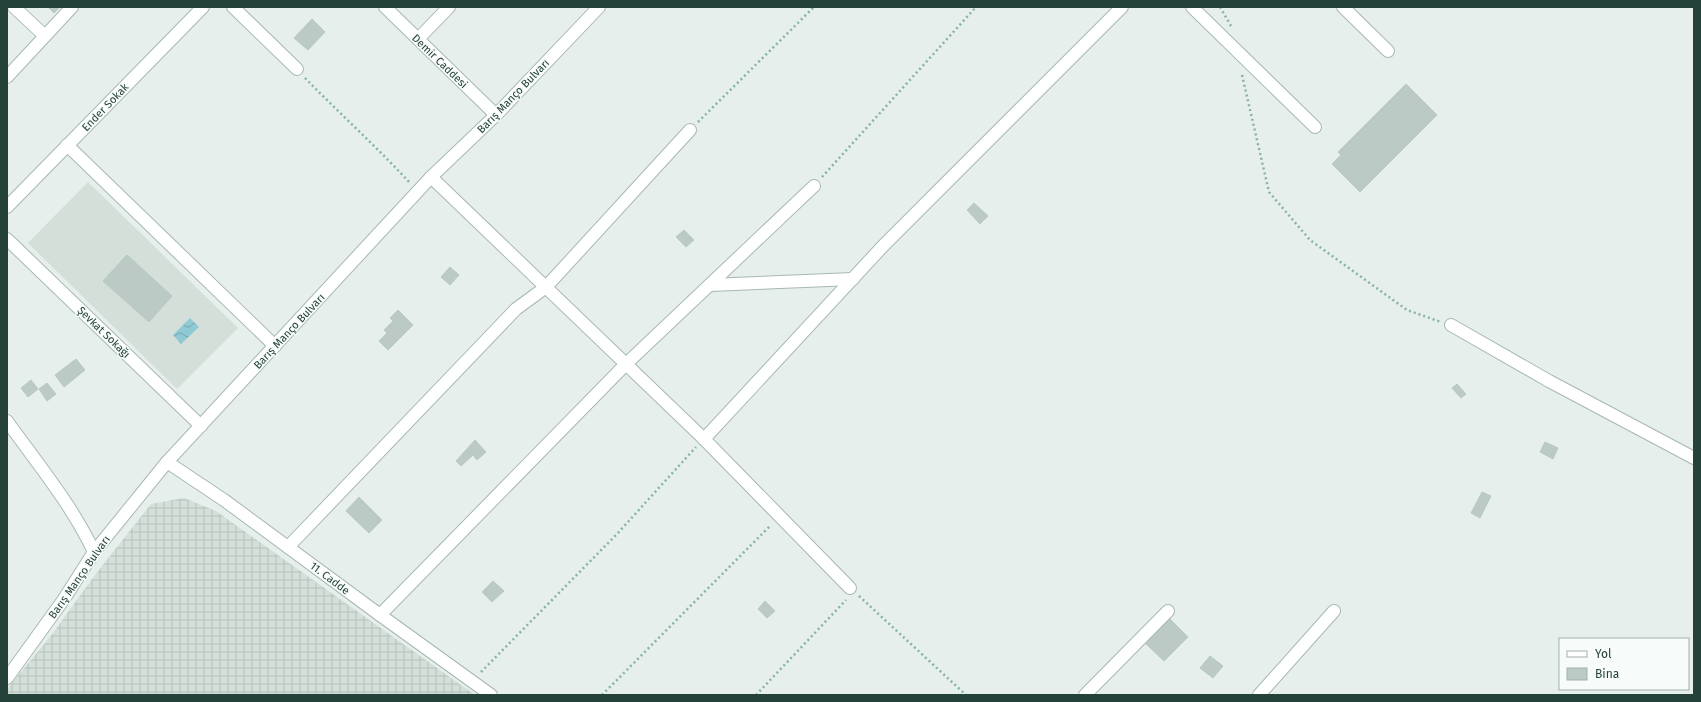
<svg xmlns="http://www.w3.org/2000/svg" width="1701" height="702" viewBox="0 0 1701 702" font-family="'Fira Sans',sans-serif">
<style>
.built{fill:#d4dfda}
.industrial{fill:url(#industrial-grid)}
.water{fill:url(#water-waves)}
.building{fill:#bbcac4;stroke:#b8c9c2}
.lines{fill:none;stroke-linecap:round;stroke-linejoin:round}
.minor-casing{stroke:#a8b8b2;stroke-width:14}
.tertiary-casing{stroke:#a8b8b2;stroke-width:14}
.path{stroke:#86b3a5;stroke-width:2.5;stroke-dasharray:2 3;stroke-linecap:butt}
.minor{stroke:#fff;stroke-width:12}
.tertiary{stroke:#fff;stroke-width:12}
.labels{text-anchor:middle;stroke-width:3;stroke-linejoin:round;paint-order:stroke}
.street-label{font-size:11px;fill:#24423a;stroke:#f7fbf9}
</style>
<defs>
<pattern id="industrial-grid" width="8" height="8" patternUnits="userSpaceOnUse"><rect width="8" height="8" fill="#d4dfda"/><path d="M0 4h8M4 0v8" fill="none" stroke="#b6c1bc"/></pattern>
<pattern id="water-waves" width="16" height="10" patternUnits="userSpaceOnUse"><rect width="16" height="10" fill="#8ec9d4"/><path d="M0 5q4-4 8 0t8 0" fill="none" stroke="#74a5ad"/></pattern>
</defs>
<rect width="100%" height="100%" fill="#e6efeb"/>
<polygon class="built" points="88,182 238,328 177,389 28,243"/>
<polygon class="industrial" points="184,498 216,511 475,695 7,695 7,689 50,637 95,575 151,504"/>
<polygon class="water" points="190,318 199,327 181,344 173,335"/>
<g class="building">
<polygon points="48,7 60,7 54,13"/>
<polygon points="312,19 325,32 308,50 294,38"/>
<polygon points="1406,84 1437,115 1360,192 1332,164 1341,155 1338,152"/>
<polygon points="974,203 988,216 980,224 967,210"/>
<polygon points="684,230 694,240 686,247 676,237"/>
<polygon points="127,255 172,296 149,322 103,281"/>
<polygon points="450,267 459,275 450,285 441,277"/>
<polygon points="398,310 413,325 388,350 379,341 387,333 384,330 393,321 390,318"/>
<polygon points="76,359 85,370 64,387 55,375"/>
<polygon points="31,380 38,389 28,397 21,388"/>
<polygon points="47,383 56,394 47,401 39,389"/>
<polygon points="1457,384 1466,394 1461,398 1452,388"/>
<polygon points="475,440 486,452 477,460 473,455 461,466 456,461"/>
<polygon points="1545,442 1558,448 1553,459 1540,452"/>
<polygon points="1482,492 1491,496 1480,518 1471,513"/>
<polygon points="359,497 382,520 369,533 346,511"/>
<polygon points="493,581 504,591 492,602 482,592"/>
<polygon points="765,601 775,611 767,618 758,609"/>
<polygon points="1169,618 1188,637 1172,653 1154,634"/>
<polygon points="1154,634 1172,653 1164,661 1145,643"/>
<polygon points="1210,656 1223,666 1213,678 1200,668"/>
</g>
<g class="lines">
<g class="minor-casing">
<g id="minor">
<polyline points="14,7 45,36"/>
<polyline points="233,7 297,69"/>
<polyline points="1192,7 1315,127"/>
<polyline points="1343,7 1388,51"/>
<polyline points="418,39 449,7"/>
<polyline points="7,77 72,7"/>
<polyline points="67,145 275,346"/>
<polyline points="431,177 704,439 850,588"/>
<polyline points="7,207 203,7"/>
<polyline points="7,239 201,426"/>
<polyline points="710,285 853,279"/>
<polyline points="1451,325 1549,381 1694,458"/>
<polyline points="704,439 883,246 1122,7"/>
<polyline points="288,547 516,309 546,287 690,130"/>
<polyline points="380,615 626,364 814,186"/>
<polyline points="1085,695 1168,611"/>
<polyline points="1259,695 1334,611"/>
</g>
</g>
<g class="tertiary-casing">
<g id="tertiary">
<polyline points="385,7 496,115"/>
<path d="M7 421C37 463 72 505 94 552"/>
<polyline points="167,462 224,500 380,615 491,695"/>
<polyline points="7,678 64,599 94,552 167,462 431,177 496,115 599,7"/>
</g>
</g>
<g class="path">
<polyline points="1220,7 1231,26"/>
<polyline points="1242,75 1269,192 1310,240 1407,310 1441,322"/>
<path d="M305 78C339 113 376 146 409 182"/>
<polyline points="698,122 814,7"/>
<polyline points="822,177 976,7"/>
<polyline points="859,596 966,695"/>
<polyline points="481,672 617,534 696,447"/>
<polyline points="602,695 771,525"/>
<polyline points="756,695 846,600"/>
</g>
<use href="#minor" class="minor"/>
<use href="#tertiary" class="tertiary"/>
</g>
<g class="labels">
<g class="street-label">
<text transform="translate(440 61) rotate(44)" y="4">Demir Caddesi</text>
<text transform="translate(513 96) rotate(-46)" y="4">Barış Manço Bulvarı</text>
<text transform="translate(105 107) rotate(-46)" y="4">Ender Sokak</text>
<text transform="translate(289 331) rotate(-47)" y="4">Barış Manço Bulvarı</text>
<text transform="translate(104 332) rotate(44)" y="4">Şevkat Sokağı</text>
<text transform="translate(79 577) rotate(-55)" y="4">Barış Manço Bulvarı</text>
<text transform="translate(330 578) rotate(37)" y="4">11. Cadde</text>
</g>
</g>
<rect width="1701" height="702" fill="none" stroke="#24423a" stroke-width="16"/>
<rect x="1559" y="638" width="130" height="52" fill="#f7fbf9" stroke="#a3b1ad"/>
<rect x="1567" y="651" width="20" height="6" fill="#ffffff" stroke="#a3b1ad"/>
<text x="1595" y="658" font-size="12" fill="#24423a">Yol</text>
<rect x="1567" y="668" width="20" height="12" fill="#bbcac4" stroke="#a3b1ad"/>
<text x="1595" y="678" font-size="12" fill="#24423a">Bina</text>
</svg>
